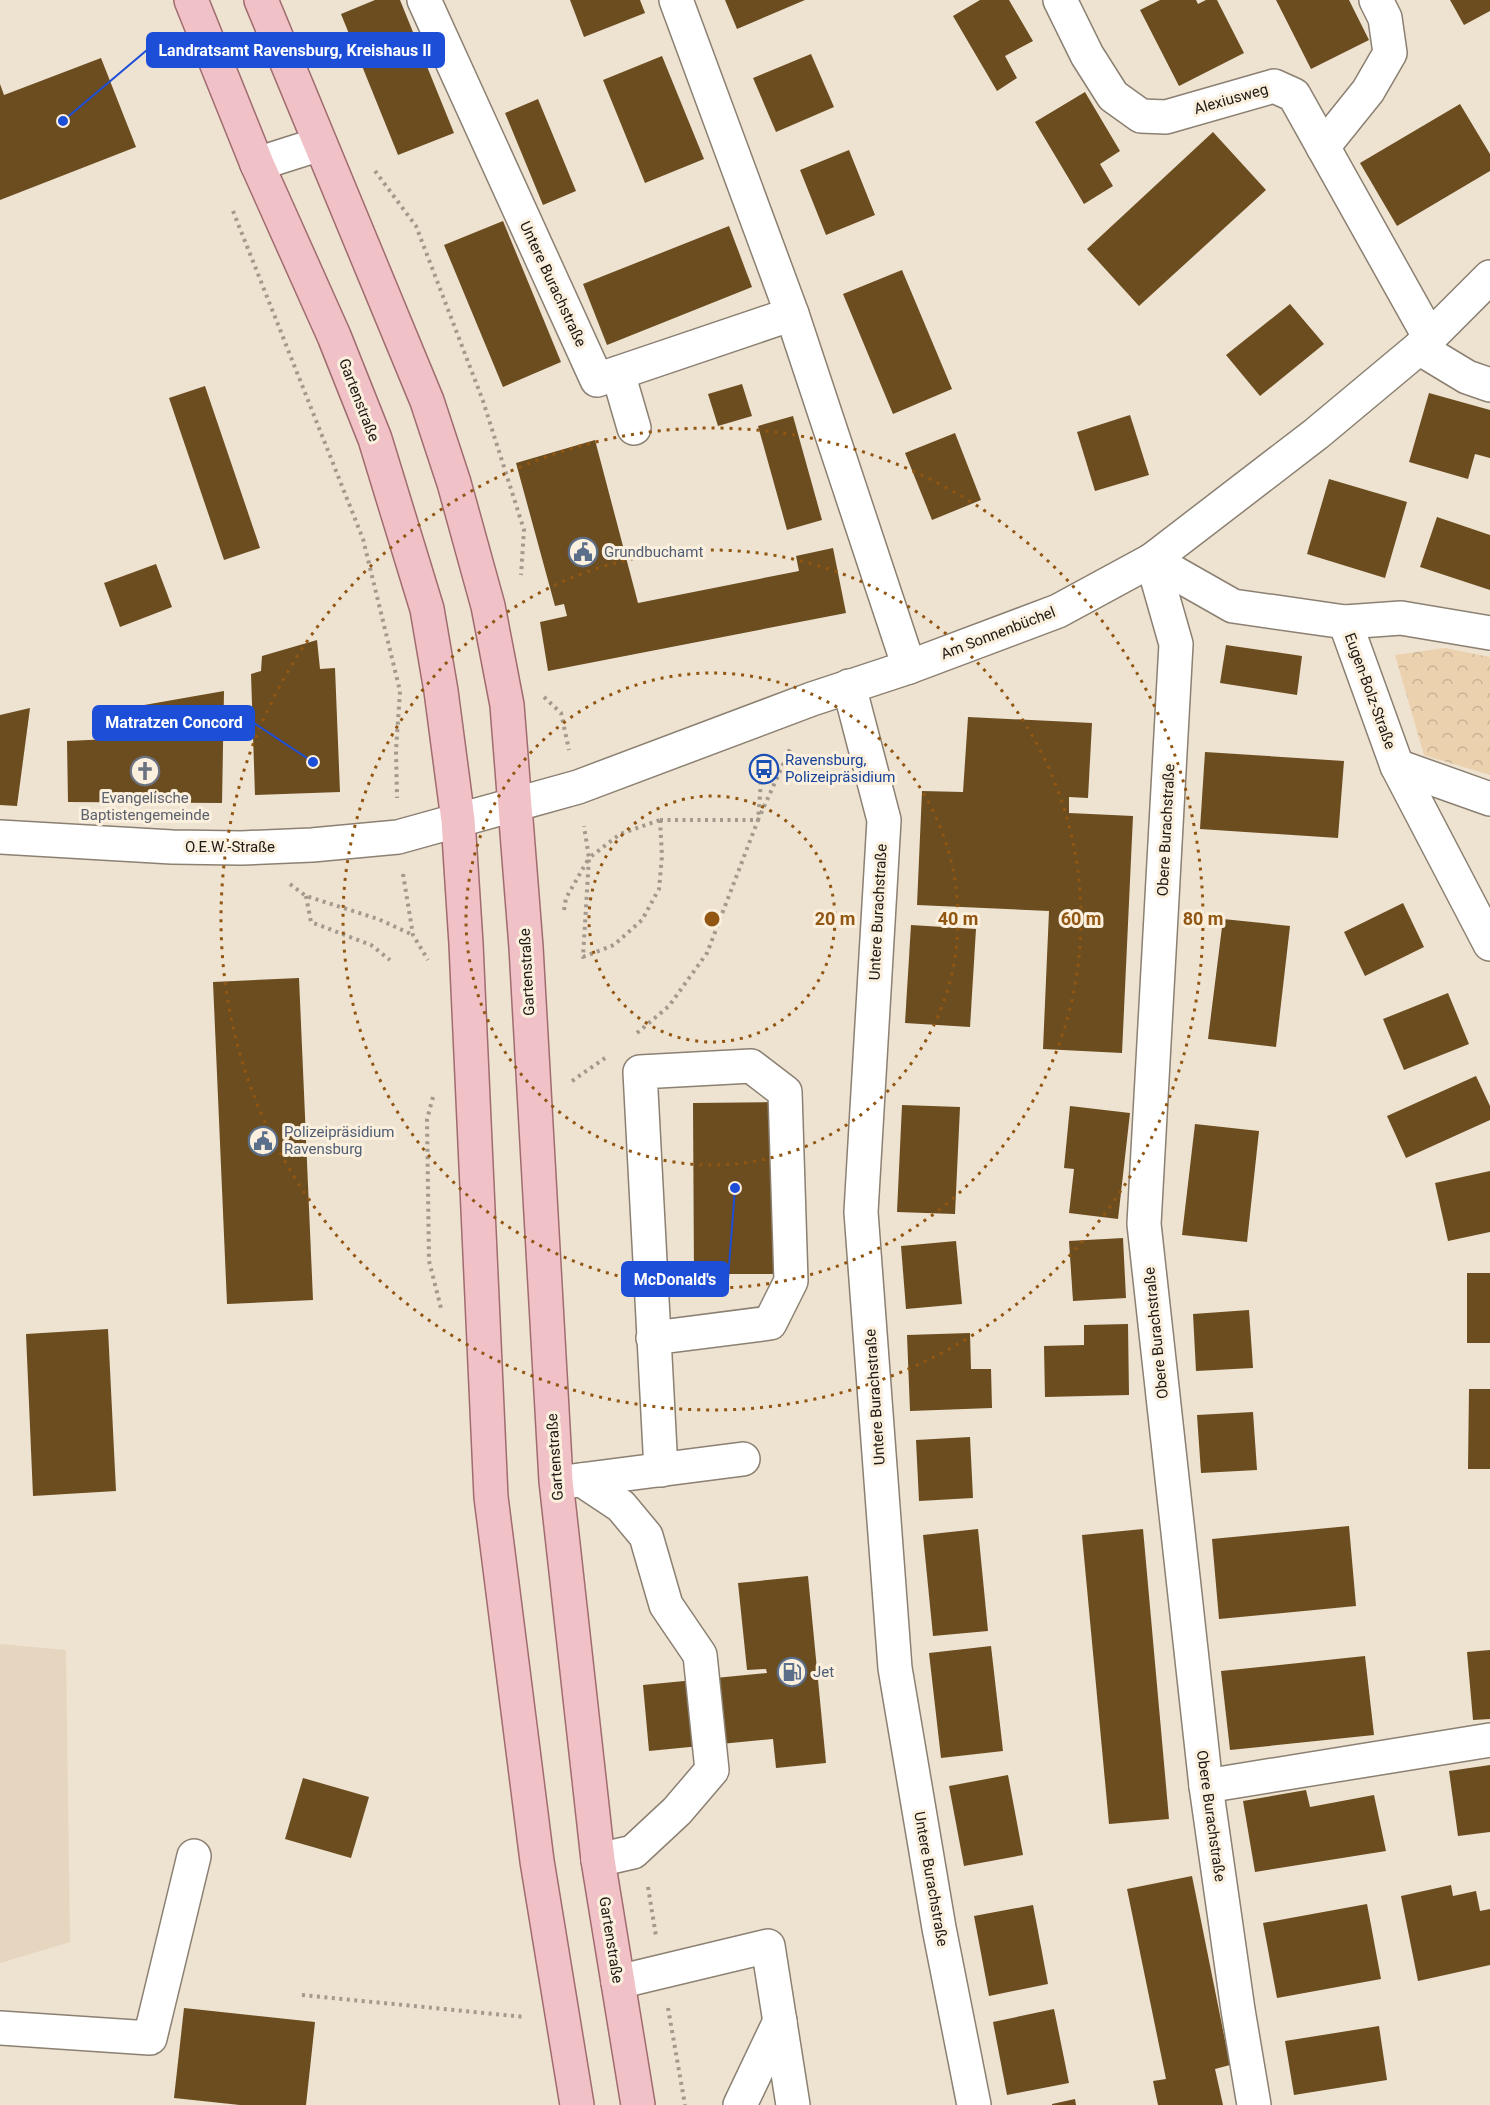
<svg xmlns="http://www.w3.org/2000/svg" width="1490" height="2105" viewBox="0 0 1490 2105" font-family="Roboto,sans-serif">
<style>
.built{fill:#e6d6bf}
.forest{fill:url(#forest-crowns)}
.building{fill:#6b4d20}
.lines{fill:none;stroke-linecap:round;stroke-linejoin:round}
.minor-casing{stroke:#8b8071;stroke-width:36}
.major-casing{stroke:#a06c6f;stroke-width:36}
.path{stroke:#a39a8d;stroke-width:4;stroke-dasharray:3 4.5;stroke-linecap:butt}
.minor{stroke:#fff;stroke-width:33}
.major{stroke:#f0c1c6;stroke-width:33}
.ring{fill:none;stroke:#905612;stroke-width:3;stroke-dasharray:3 6}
.labels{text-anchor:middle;stroke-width:6;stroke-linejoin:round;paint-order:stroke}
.street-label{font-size:15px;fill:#1d1913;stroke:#fbefde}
.service-label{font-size:15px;fill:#4e5e75;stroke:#fbefde;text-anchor:start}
.transit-label{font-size:15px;fill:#164399;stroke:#fbefde;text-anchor:start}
.worship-label{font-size:15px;fill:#5b616d;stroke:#fbefde}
.centre{fill:#905612;stroke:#fbefde;stroke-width:3}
.ring-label{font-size:18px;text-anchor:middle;font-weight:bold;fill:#905612;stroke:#fbefde;stroke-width:6;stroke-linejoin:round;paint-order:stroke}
.leader{fill:none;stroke:#1d4ed8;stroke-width:2}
.callout-dot{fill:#1d4ed8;stroke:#fbefde;stroke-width:2}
.callout{fill:#1d4ed8;stroke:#1d4ed8;stroke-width:2}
.callout-label{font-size:16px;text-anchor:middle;font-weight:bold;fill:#fff}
</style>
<defs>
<pattern id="forest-crowns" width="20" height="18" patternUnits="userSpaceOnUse" patternTransform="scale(1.5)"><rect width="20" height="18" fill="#ebd1ae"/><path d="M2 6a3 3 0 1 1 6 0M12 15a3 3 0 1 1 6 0" fill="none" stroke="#c9b395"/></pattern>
</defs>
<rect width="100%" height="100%" fill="#eee2d1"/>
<polygon class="built" points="0,1644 66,1650 70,1942 0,1963"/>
<polygon class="forest" points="1445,648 1490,657 1490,775 1424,755 1395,655"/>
<g class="building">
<polygon points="375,0 400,0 454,133 398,155 341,14"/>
<polygon points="570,0 640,0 645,13 584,37"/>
<polygon points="725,0 805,0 737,29"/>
<polygon points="980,0 1009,0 1033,41 1005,56 1017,78 997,91 953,16"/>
<polygon points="1160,0 1196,0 1198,4 1206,0 1217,0 1244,53 1179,86 1140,10"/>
<polygon points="1276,0 1349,0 1369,40 1311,69"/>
<polygon points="1450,0 1490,0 1490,11 1464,25"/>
<polygon points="811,54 834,107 776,132 753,78"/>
<polygon points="662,56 704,159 645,183 603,80"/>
<polygon points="101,58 136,147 0,200 0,84 4,95"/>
<polygon points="1085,92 1120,151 1100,164 1113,186 1084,204 1035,122"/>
<polygon points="538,99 576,191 543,205 505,113"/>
<polygon points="1460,104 1490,154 1490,171 1397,226 1360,163"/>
<polygon points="1213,132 1266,190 1139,306 1087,249"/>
<polygon points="849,150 875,215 826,235 800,170"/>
<polygon points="503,221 561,362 503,387 444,245"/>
<polygon points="729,226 752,287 607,345 583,284"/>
<polygon points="902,270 952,389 893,414 843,294"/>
<polygon points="1290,304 1324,344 1260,396 1226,355"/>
<polygon points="742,384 752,416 718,426 708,394"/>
<polygon points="205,386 260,548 224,560 169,398"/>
<polygon points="1429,393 1490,410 1490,458 1475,454 1468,479 1409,462"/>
<polygon points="1130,415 1149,475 1095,491 1077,432"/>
<polygon points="793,416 822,520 787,530 758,426"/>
<polygon points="955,433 981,500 932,520 905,453"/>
<polygon points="595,440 638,603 799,571 796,556 833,548 846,613 548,671 540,622 567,616 564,604 555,606 516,463"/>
<polygon points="1329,479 1407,502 1385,578 1307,554"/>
<polygon points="1437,517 1490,535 1490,590 1420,567"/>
<polygon points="156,564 172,607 120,627 104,583"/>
<polygon points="317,640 320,669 335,668 340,792 255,795 251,674 261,671 262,656"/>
<polygon points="1226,645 1302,656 1297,695 1220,683"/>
<polygon points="224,691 222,803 68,802 67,741 110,739 110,711"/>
<polygon points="30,708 17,806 0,805 0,715"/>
<polygon points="968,717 1092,723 1088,798 1069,797 1069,813 1133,816 1122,1053 1043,1049 1049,911 917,905 922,791 963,792"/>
<polygon points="1205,752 1344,761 1338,838 1200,829"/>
<polygon points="1403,903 1424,947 1365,976 1344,932"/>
<polygon points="1223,919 1290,926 1276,1047 1208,1039"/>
<polygon points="911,925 976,929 970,1027 905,1023"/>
<polygon points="299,978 313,1300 227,1304 213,982"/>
<polygon points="1448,993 1469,1044 1404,1070 1383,1019"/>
<polygon points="1476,1076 1490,1106 1490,1120 1406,1158 1387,1116"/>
<polygon points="777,1102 777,1274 694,1274 693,1103"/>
<polygon points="902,1105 960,1107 955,1214 897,1212"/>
<polygon points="1070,1106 1130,1113 1118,1219 1069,1213 1074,1169 1064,1168"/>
<polygon points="1195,1124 1259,1131 1247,1242 1182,1235"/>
<polygon points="1490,1171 1490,1232 1448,1241 1435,1183"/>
<polygon points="1123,1238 1126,1298 1073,1301 1069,1241"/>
<polygon points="956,1241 962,1304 906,1309 901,1246"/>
<rect x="1467" y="1273" width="23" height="70"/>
<polygon points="1249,1310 1253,1368 1196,1371 1193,1314"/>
<polygon points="1128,1324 1129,1395 1045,1397 1044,1346 1084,1345 1084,1325"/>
<polygon points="108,1329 116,1491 33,1496 26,1334"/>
<polygon points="970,1333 971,1369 991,1369 992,1408 910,1411 907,1335"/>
<polygon points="1469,1389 1490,1389 1490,1469 1468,1469"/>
<polygon points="1253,1412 1257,1470 1201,1473 1197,1415"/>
<polygon points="970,1437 973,1498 919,1501 916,1440"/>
<polygon points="1349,1526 1356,1606 1219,1619 1212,1539"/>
<polygon points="978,1529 988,1631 933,1636 923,1535"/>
<polygon points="1143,1529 1169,1819 1109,1824 1082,1535"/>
<polygon points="808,1576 826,1763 776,1768 773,1739 649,1751 643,1685 767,1673 766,1669 747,1670 738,1583"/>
<polygon points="991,1646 1003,1751 941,1758 929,1653"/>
<polygon points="1490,1650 1490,1719 1473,1720 1467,1652"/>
<polygon points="1365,1656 1374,1735 1230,1750 1221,1671"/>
<polygon points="1490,1765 1490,1832 1458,1836 1449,1771"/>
<polygon points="1008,1775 1023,1855 964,1866 949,1786"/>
<polygon points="303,1778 369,1797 351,1858 285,1839"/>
<polygon points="1306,1790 1310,1807 1374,1795 1386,1851 1255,1872 1243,1801"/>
<polygon points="1192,1876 1230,2065 1215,2069 1223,2105 1158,2105 1153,2081 1166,2079 1127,1889"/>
<polygon points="1451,1885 1453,1896 1476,1891 1480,1911 1490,1909 1490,1965 1418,1981 1401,1896"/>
<polygon points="1367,1904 1381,1979 1277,1998 1263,1923"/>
<polygon points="1033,1905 1048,1984 989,1996 974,1916"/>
<polygon points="184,2008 315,2022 306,2105 240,2105 174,2098"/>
<polygon points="1054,2009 1069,2083 1007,2095 993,2022"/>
<polygon points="1379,2026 1387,2080 1294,2095 1285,2041"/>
<polygon points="1075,2099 1076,2105 1052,2105 1052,2104"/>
</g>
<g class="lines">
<g class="minor-casing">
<g id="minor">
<polyline points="424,0 597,380 792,314"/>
<polyline points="676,0 792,314 909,667"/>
<polyline points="1060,0 1087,55 1113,96 1141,116 1166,117 1274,86 1294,95 1430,338"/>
<polyline points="1323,147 1368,91 1390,53 1385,18 1376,0"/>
<polyline points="257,164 320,144"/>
<polyline points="1419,348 1467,377 1490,385"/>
<polyline points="618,373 634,428"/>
<polyline points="1152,560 1176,644 1144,1224 1206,1786 1238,2010 1254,2105"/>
<polyline points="1152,560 1233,606 1345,622 1397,766 1490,944"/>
<polyline points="1345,622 1401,618 1490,633"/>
<polyline points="849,686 884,820 861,1212 895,1668 939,1928 974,2105"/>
<polyline points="1397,766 1490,799"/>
<polyline points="0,837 172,847 241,848 312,845 398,837 578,787 812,699 909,667 1058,611 1152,560 1316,434 1419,348 1490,277"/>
<polyline points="653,1338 770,1323 791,1281 785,1092 751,1066 640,1072 661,1470"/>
<polyline points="582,1480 621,1506 646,1536 666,1605 700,1655 712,1770 677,1811 633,1852 598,1860"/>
<polyline points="572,1481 743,1459"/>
<polyline points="1206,1786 1490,1740"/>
<polyline points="618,1982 768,1946 793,2105"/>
<polyline points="0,2028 150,2038 194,1856"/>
<polyline points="740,2105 780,2021"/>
</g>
</g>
<g class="major-casing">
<g id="major">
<polyline points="191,0 257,164 334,336 375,439 427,609 441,691 458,820 466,944 491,1497 537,1861 577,2105"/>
<polyline points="261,0 427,401 454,483 488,606 507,705 526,947 556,1481 598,1860 638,2105"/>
</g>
</g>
<g class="path">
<polyline points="375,171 416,226 483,401 524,530 521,575"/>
<polyline points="233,211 363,539 400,691 396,751 397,798"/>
<polyline points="544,697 561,713 569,750"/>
<polygon points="660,820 662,856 659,889 642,920 614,945 583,957 589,858 620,834"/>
<polyline points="660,820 758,820 790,749"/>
<polyline points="403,874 413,935 428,960"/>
<polyline points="290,884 306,896 378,919 413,935"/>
<polyline points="306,896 311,922 371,945 390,960"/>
<polyline points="564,910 566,898 589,858 584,826"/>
<polyline points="637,1033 669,1006 707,953 758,820 763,756"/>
<polyline points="572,1081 605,1058"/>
<polyline points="433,1097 427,1119 429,1261 442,1312"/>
<polyline points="648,1887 656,1936"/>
<polyline points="302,1995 525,2017"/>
<polyline points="668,2008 685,2105"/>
</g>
<use href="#minor" class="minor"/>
<use href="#major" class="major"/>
</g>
<g class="ring">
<circle cx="712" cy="919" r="123"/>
<circle cx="712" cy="919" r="246"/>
<circle cx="712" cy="919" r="369"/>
<circle cx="712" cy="919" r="491"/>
</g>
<defs>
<g id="civic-ring" transform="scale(1.5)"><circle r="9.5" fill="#fbefde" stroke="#5c6f8a" stroke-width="1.5"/><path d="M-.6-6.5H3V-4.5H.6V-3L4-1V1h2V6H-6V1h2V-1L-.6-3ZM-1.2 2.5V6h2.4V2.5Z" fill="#5c6f8a"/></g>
<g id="bus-ring" transform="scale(1.5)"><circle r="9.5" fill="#fbefde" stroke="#1a4fb4" stroke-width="1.5"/><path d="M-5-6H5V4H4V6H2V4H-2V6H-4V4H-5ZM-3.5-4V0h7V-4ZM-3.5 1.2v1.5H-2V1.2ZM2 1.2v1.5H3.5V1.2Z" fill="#1a4fb4"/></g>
<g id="church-ring" transform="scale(1.5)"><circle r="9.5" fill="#fbefde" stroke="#6b7280" stroke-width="1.5"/><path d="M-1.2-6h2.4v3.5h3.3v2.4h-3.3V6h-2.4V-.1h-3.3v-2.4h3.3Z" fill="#6b7280"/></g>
<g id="fuel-ring" transform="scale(1.5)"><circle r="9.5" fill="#fbefde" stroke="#5c6f8a" stroke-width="1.5"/><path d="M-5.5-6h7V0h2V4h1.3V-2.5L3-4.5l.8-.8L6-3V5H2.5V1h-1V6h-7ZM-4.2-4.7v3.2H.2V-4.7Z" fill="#5c6f8a"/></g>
</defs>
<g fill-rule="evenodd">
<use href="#civic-ring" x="583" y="552"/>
<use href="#bus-ring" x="764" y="769"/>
<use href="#church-ring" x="145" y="771"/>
<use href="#civic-ring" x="263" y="1141"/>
<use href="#fuel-ring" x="792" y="1672"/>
</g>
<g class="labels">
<g class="street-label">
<text transform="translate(1231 99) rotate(-16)" y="5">Alexiusweg</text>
<text transform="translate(553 284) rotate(65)" y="5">Untere Burachstraße</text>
<text transform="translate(359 400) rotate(69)" y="5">Gartenstraße</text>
<text transform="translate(998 633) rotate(-21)" y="5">Am Sonnenbüchel</text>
<text transform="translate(1370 691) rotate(70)" y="5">Eugen-Bolz-Straße</text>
<text transform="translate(1166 830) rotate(-87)" y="5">Obere Burachstraße</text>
<text x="230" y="852">O.E.W.-Straße</text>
<text transform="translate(878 912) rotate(-87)" y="5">Untere Burachstraße</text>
<text transform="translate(527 972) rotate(-93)" y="5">Gartenstraße</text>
<text transform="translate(1156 1333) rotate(-96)" y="5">Obere Burachstraße</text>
<text transform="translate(875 1397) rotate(-94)" y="5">Untere Burachstraße</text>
<text transform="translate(555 1457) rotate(-94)" y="5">Gartenstraße</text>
<text transform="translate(1211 1816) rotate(82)" y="5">Obere Burachstraße</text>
<text transform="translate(931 1879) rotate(80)" y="5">Untere Burachstraße</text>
<text transform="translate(611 1940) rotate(81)" y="5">Gartenstraße</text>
</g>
<g class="service-label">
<text x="604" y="557">Grundbuchamt</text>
<text x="284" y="1137">Polizeipräsidium<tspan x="284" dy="17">Ravensburg</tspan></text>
<text x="813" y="1677">Jet</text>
</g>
<g class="transit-label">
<text x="785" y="765">Ravensburg,<tspan x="785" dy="17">Polizeipräsidium</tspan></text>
</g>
<g class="worship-label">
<text x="145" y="803">Evangelische<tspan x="145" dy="17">Baptistengemeinde</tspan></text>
</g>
</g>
<circle cx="712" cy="919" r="9" class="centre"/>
<g class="ring-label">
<text x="835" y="925">20 m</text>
<text x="958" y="925">40 m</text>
<text x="1081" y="925">60 m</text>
<text x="1203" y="925">80 m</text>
</g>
<path class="leader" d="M63 121L147 50M313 762L254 723M735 1188L728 1279"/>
<g class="callout-dot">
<circle cx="63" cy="121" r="6"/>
<circle cx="313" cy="762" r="6"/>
<circle cx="735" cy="1188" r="6"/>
</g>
<g class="callout">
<rect x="147" y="33" width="297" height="34" rx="6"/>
<rect x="93" y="706" width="161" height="34" rx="6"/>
<rect x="622" y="1262" width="106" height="34" rx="6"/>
</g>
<g class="callout-label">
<text x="295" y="56">Landratsamt Ravensburg, Kreishaus II</text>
<text x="174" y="728">Matratzen Concord</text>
<text x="675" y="1285">McDonald's</text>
</g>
</svg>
